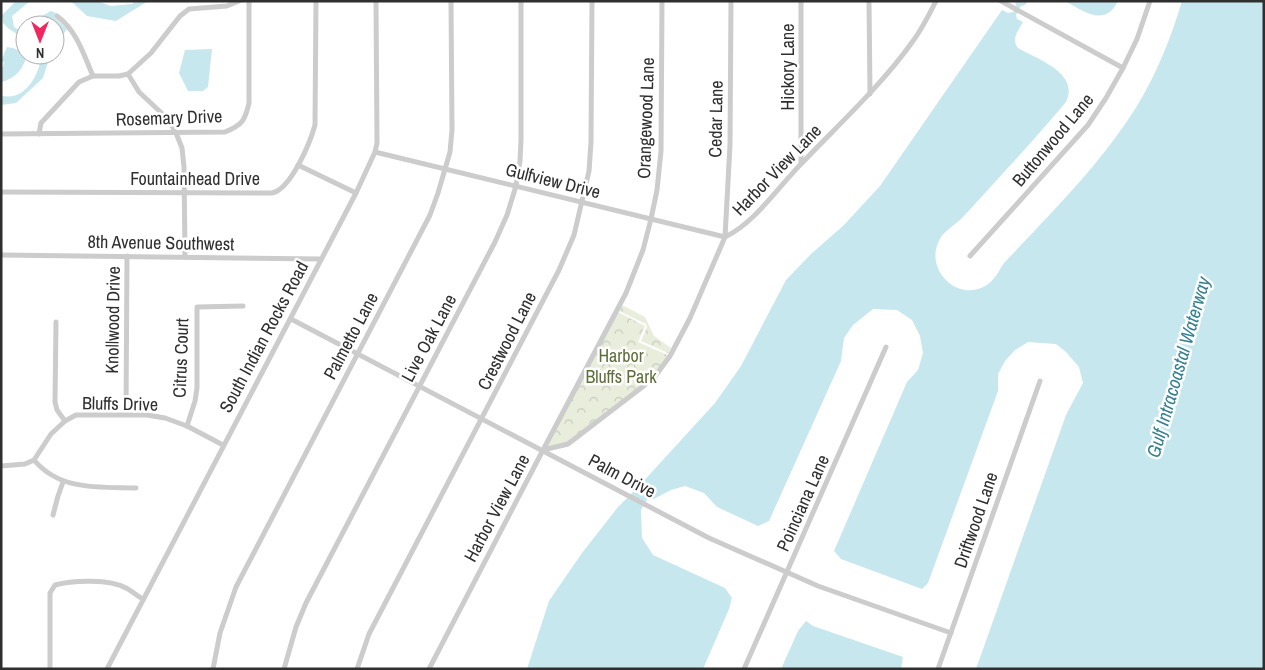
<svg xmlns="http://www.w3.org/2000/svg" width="1265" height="670" viewBox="0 0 1265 670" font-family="'Archivo Narrow',sans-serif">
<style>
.park{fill:url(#park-crowns)}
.water{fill:#c7e7ee}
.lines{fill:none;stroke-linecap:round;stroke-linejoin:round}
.minor{stroke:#ccc;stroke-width:5}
.labels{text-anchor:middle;stroke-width:5;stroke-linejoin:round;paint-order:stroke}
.street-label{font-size:18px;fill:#2f2f2f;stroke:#fff}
.park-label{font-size:18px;fill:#5d6e39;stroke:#fff}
.water-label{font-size:19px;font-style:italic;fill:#358090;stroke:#fff}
</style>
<defs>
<pattern id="park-crowns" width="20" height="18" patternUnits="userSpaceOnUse" patternTransform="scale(1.25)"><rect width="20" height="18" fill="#e9eddc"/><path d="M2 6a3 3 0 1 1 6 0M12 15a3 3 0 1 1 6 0" fill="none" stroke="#c8ccbd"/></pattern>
</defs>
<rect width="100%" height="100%" fill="#fff"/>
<g class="park">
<polygon points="622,305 645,317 654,336 671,348 668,353 641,341 647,327 646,324 619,311"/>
<polygon points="616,311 645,326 638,342 670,356 656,375 568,444 543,450"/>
</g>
<g class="water">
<polygon points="16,1 30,1 12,16 14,27 25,33 25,39 9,29 3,23 2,15"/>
<polygon points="67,1 97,1 111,6 132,4 135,1 148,1 116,21 87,16 72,2"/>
<path d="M1015 1H1028L1025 5 1021 6 1016 15 1017 19 1023 22C1018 31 1011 39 1018 48 1037 59 1080 73 1066 102 1033 141 998 179 964 216 955 226 943 230 938 243 926 271 958 302 985 286 995 280 998 272 1004 263 1051 213 1101 164 1137 106 1157 73 1171 38 1182 1H1264V669H976L1066 415 1083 383 1079 367 1066 352 1056 344 1028 342 1015 350 1005 361 998 374V391L928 583 922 589 841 559 834 551 907 382 918 370 923 353 920 336 912 320 897 310 873 309 853 325 844 338 841 361 769 521 758 526 717 507 704 493 685 486 671 490 654 499 648 498 641 510 642 538 653 555 725 588 732 598 729 609 703 669H527L549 601 582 553 618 507 640 485 715 403 741 366 786 280 811 254 843 226 880 186 1002 10 1008 13 1013 12 1016 6Z"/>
<path d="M1065 1H1118C1105 28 1083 11 1065 1Z"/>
<polygon points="51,11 56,13 54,17 67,29 57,43 55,42 55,25 33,25 33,21"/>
<path d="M7 47 13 48 24 53 26 58C22 71 14 79 1 82V67H3L4 62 1 61Z"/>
<polygon points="212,49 208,87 203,91 188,91 179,73 185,50"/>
<path d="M41 55H48V62L43 78 16 103 1 105V96C5 96 10 97 13 96 29 93 41 70 41 55Z"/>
<polygon points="806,621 813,626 903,657 901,669 781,669 798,631"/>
</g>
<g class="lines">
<g class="minor">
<polyline points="869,1 870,94"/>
<polyline points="1001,1 1123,68"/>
<path d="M57 16C77 31 83 53 93 76"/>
<polyline points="128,74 139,92 168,119 176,133 182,148 184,167 185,256"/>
<path d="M1 134 225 132C242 125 245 121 249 103V1"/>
<polyline points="39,134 41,123 79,82 93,76 119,76 128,74 151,53 180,16 189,9 227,6 239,1"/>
<polyline points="375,152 725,237 730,145 731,1"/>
<polyline points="801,163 801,1"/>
<polyline points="298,165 356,193"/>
<path d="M1 192 272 193C291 189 310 143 315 125L316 1"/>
<polyline points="1,255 321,259"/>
<polyline points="970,256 1088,125 1106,98 1123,68 1137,39 1150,1"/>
<polyline points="291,319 709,538 818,586 951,633"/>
<polyline points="56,322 55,402 57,410 65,421"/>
<polyline points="126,414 127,256"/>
<polyline points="187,426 195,401 197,388 197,307 243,306"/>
<polyline points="543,450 626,293 643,250 651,219 657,190 661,151 662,1"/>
<path d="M34 460C60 491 99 487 136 488"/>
<polyline points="1,466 25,464 34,460 51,434 65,421 76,415 147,415 165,418 187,426 223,445"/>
<polyline points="53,515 58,496 63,482"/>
<path d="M50 669V593L55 585C73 580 110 579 126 588 132 591 137 596 143 599"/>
<polyline points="107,669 356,193 375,152 377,143 376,1"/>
<polyline points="213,669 220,633 236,587 430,215 438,193 450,152 452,130 451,1"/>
<polyline points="284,669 296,627 306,603 495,242 507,215 516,186 520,161 521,140 521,1"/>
<polyline points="357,669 369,634 559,270 574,235 589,171 591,142 592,1"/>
<path d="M429 669 543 450 568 444 641 388 656 375 670 356 690 318 725 237C755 223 778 187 802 163 840 123 881 86 913 41 922 29 929 15 936 1"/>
<polyline points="744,669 886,347"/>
<polyline points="938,669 1040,381"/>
</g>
</g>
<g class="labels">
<g class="street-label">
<text transform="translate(788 67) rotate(-90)" y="6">Hickory Lane</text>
<text transform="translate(169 118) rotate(-2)" y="6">Rosemary Drive</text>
<text transform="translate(646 118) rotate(-88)" y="6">Orangewood Lane</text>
<text transform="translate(716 119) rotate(-89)" y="6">Cedar Lane</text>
<text transform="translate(1053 140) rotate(-50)" y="6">Buttonwood Lane</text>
<text transform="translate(777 170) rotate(-46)" y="6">Harbor View Lane</text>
<text x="195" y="185">Fountainhead Drive</text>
<text transform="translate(553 181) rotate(14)" y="6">Gulfview Drive</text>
<text transform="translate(161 243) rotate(1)" y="6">8th Avenue Southwest</text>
<text transform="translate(113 320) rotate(-89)" y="6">Knollwood Drive</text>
<text transform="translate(351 336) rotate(-62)" y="6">Palmetto Lane</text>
<text transform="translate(264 337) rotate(-62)" y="6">South Indian Rocks Road</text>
<text transform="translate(429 338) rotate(-62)" y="6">Live Oak Lane</text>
<text transform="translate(507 341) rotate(-63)" y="6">Crestwood Lane</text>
<text transform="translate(181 358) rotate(-88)" y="6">Citrus Court</text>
<text transform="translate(120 404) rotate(1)" y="6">Bluffs Drive</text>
<text transform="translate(622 476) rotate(28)" y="6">Palm Drive</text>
<text transform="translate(803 503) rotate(-66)" y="6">Poinciana Lane</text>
<text transform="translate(497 508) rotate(-62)" y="6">Harbor View Lane</text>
<text transform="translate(976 520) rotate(-71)" y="6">Driftwood Lane</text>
</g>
<g class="park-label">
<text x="621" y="362">Harbor<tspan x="621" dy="21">Bluffs Park</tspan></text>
</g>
<g class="water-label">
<text transform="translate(1178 367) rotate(-74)" y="7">Gulf Intracoastal Waterway</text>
</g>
</g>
<rect width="1265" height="670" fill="none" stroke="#2f2f2f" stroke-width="5"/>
<g transform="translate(40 40) rotate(180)"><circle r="24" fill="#ffffff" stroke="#acacac"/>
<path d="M0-4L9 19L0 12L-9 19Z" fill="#f12760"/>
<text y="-8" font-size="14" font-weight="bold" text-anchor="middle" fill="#2f2f2f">N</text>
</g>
</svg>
